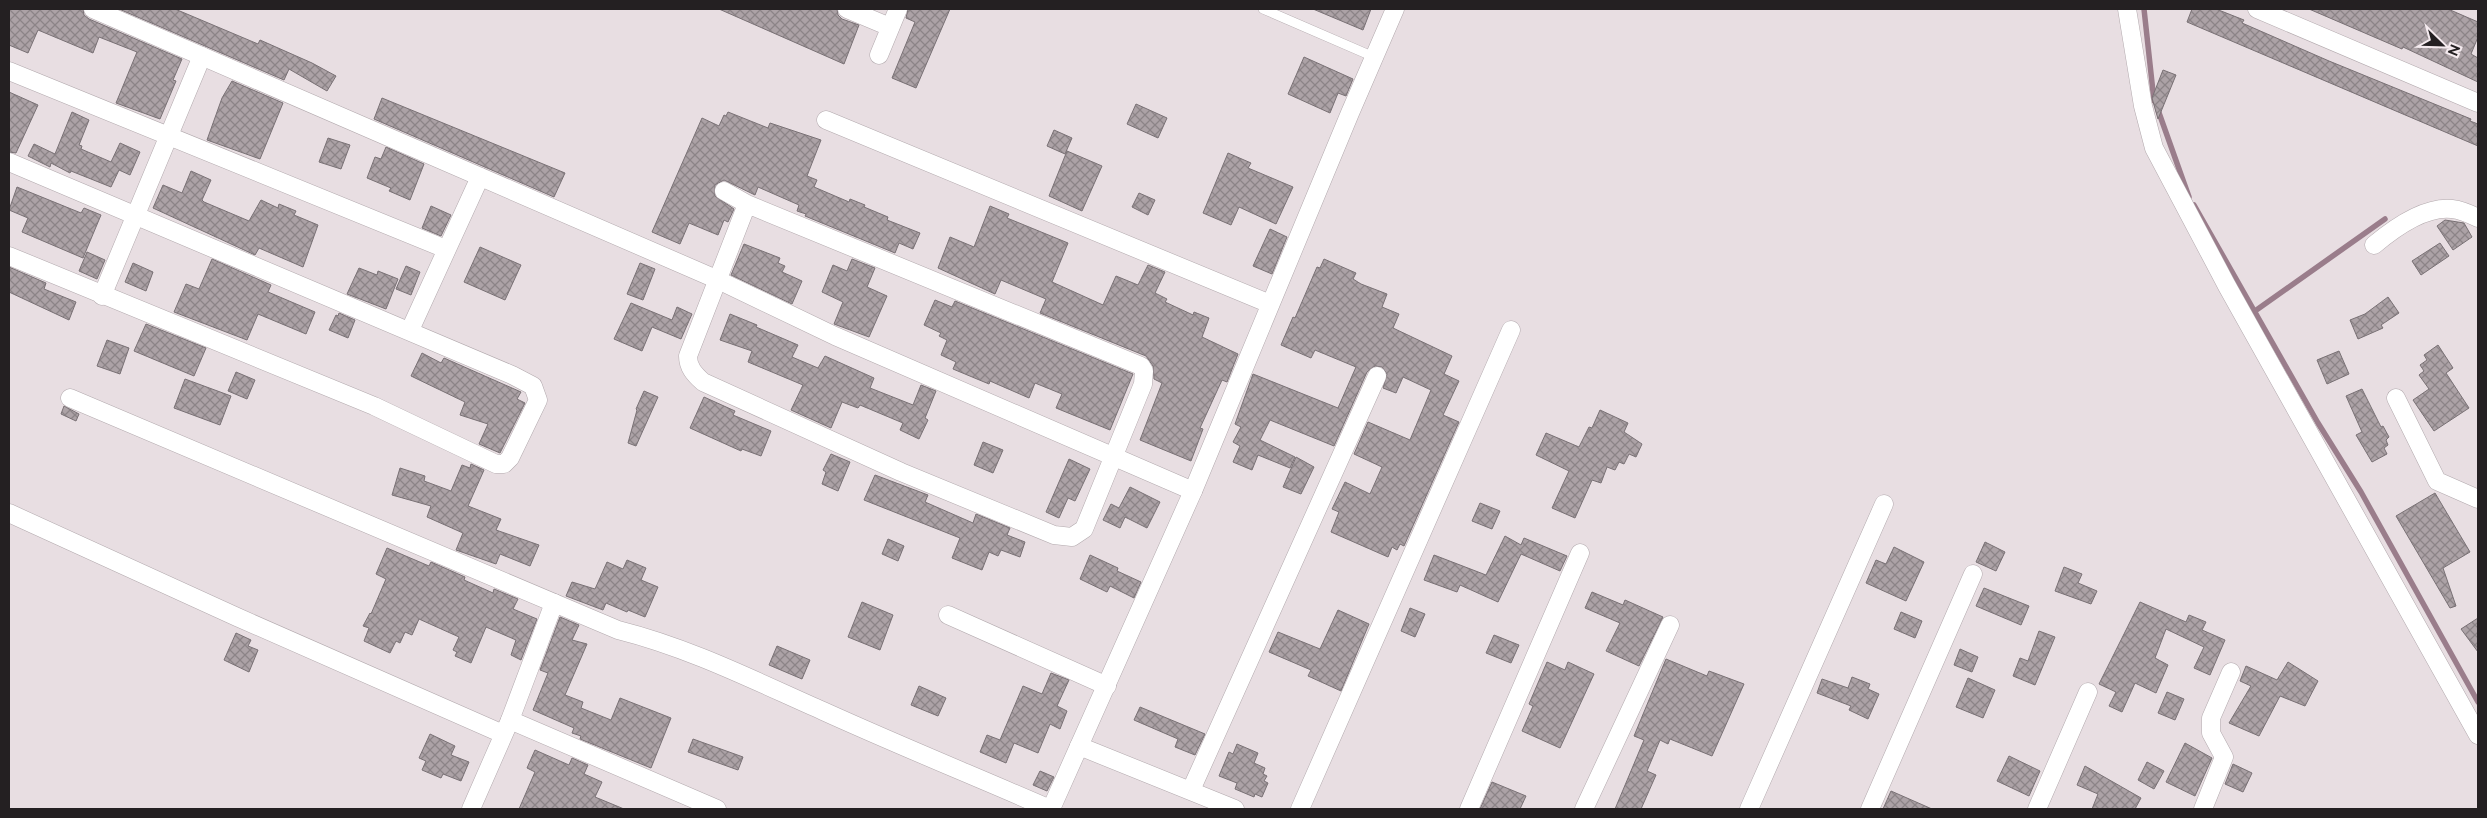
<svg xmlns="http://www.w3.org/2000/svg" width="2487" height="818" viewBox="0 0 2487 818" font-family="Raleway,sans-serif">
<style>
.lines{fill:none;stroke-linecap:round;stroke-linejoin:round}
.stream{stroke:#9a7d8b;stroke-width:5.5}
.building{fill:url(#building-cross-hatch);stroke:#797175}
.lane-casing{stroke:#b2a9ad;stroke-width:10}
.street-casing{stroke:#b2a9ad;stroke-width:19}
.lane{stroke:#fff;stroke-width:9}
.street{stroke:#fff;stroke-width:18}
</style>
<defs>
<pattern id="building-cross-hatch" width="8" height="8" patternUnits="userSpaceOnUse" patternTransform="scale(1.25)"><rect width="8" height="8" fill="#aca2a6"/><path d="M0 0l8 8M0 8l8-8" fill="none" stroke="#8c8487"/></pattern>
</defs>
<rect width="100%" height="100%" fill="#e8dee2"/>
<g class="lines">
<g class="stream">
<polyline points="2144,9 2154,101"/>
<polyline points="2158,110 2189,197"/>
<polyline points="2194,205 2318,423 2361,492 2478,702"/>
<polyline points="2255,311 2385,219"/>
</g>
</g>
<g class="building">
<polygon points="9,9 83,9 84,15 89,19 182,59 173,80 176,81 160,119 116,103 137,52 99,37 93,53 38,30 28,53 9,45"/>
<polygon points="119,9 175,9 258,44 260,40 312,63 336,76 327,91 289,69 284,80"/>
<polygon points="719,9 837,9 838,15 842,19 859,25 844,64"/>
<polygon points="908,9 950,9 916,88 892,78 915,22 906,18"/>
<polygon points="1313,9 1371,9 1363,30"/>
<polygon points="2192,9 2216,9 2244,20 2242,23 2329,61 2471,119 2470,121 2478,124 2478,146 2187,22"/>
<polygon points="2309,9 2448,9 2478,22 2478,37 2471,54 2478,58 2478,82 2403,47 2402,49"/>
<polygon points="1304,57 1353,79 1346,96 1338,93 1330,113 1288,94"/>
<polygon points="2163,70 2176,75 2158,119 2152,98"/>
<polygon points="232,81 283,103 260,159 207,140 222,98"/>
<polygon points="9,92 38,105 16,153 9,152"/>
<polygon points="382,98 565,173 554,197 374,119"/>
<polygon points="1136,104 1167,118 1158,138 1127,124"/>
<polygon points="72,112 89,120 79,145 82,146 81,149 111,162 120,143 140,152 130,175 119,170 111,187 71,171 70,173 51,163 50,167 28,156 34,144 55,154"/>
<polygon points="728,112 768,128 770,123 821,140 807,176 817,180 814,187 849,202 850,199 865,205 864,207 888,217 887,220 920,233 913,249 899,243 895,253 805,216 806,214 797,211 799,205 758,187 755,195 724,180 715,185 715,196 734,209 728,222 724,220 718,235 689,223 680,244 652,232 702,118 719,126 724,115 726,116"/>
<polygon points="1054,130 1072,138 1065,154 1047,146"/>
<polygon points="328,138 350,145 341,169 319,162"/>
<polygon points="386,147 424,164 410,200 389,191 391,188 367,178 375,157 381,159"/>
<polygon points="1067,151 1102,166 1082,211 1049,196"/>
<polygon points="1228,153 1251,163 1248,168 1293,187 1276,224 1239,207 1231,225 1203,213"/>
<polygon points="191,171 211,180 202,200 204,202 249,221 261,200 278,208 279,204 296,211 294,215 318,225 303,267 259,248 255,255 153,208 163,185 182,193"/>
<polygon points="17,187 81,213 84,208 101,215 83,258 22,232 28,218 9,210"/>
<polygon points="1139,193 1155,200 1148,215 1132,207"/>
<polygon points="431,206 451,215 441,236 422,228"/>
<polygon points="990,206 1009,214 1007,218 1068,243 1052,282 1103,305 1116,276 1138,285 1148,265 1165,272 1155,293 1167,299 1165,302 1193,315 1194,312 1209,318 1202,337 1238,354 1227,382 1222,380 1200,428 1203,429 1191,461 1140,440 1162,383 1154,379 1153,366 1146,356 1040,313 1046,299 1001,280 995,294 938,268 950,237 974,247"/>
<polygon points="2445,220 2464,223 2472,237 2453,250 2437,226"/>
<polygon points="1270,229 1287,237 1272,274 1253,266"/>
<polygon points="2440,243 2449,256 2421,275 2412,261"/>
<polygon points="744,244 780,258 778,263 785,266 782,272 802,281 792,304 731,275"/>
<polygon points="480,247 521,265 505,300 464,282"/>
<polygon points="87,252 105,260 97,279 79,271"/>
<polygon points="212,259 271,285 268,292 315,312 306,334 258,314 247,340 174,312 186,284 199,289"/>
<polygon points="852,259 875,268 867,287 887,296 869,337 834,324 843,302 822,292 833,265 847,271"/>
<polygon points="1324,259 1356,273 1353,279 1361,284 1387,294 1382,307 1399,314 1393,328 1452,356 1444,374 1459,381 1443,415 1459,422 1404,546 1400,544 1397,550 1392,547 1388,557 1331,532 1339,512 1332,509 1345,482 1370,494 1382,467 1354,454 1368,422 1410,440 1431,390 1403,377 1396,393 1383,388 1387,374 1382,367 1375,366 1367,372 1334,446 1270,420 1260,440 1295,457 1290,468 1258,455 1252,470 1233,462 1240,446 1233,442 1241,427 1235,424 1253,374 1338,408 1356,367 1315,350 1311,358 1281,345 1293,317 1295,318 1317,267 1320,268"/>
<polygon points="133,263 153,272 146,291 125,282"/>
<polygon points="640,263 655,269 643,300 627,294"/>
<polygon points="406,266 420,272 411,295 396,289"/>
<polygon points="9,267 46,283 44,289 76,302 69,320 9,292"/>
<polygon points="359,268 377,275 378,271 398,279 386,309 347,294"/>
<polygon points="2388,297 2399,313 2381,325 2383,328 2358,339 2350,320 2365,314"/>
<polygon points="935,300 952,307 955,301 1133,374 1110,430 1056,408 1062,394 1035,383 1029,398 990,381 989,384 953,369 956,362 941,355 947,340 939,336 941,333 924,325"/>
<polygon points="631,303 672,320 677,307 692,314 681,339 652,327 642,351 614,339"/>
<polygon points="339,313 355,320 348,338 329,330 336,315 338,316"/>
<polygon points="730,314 757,325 756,327 798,345 792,357 818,368 825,356 874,378 870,388 913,405 921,385 936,391 925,418 928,420 919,439 900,430 903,423 860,405 858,408 842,402 831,428 791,410 803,385 748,362 752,351 720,340"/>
<polygon points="146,324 206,348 194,376 134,351"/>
<polygon points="107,340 129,348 120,374 97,366"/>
<polygon points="2438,345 2453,368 2446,373 2469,408 2434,431 2413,400 2429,389 2419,375 2424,371 2420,365 2427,360 2424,355"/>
<polygon points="2339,351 2349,374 2327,384 2317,360"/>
<polygon points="422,353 441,363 444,358 521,392 517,399 525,403 500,453 479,444 488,424 460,415 465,402 411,376"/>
<polygon points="236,372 255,380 247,399 228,391"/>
<polygon points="185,379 231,396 220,425 174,408"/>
<polygon points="2362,389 2381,427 2383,426 2389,437 2386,440 2388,445 2384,448 2387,454 2372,462 2356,435 2362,432 2346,396"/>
<polygon points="644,391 658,397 636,446 628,443 637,410 636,409"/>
<polygon points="704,397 735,411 733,415 771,431 761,456 742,449 741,451 690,428"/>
<polygon points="64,406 79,414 76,421 61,414"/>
<polygon points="1600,410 1628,423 1624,432 1642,444 1636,457 1629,454 1624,464 1619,462 1615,470 1607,467 1601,483 1592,480 1575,518 1552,508 1569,471 1536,455 1546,433 1579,447 1589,427 1592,428"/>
<polygon points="983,442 1003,450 993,473 974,465"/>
<polygon points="831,454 850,462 838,491 822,484 826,472 823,470"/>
<polygon points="1296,457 1314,467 1301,494 1283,487"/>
<polygon points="1069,459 1090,469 1075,501 1068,498 1059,518 1046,512"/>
<polygon points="471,464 484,470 468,506 501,519 496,530 539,545 530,566 500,554 496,564 456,550 463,533 427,517 431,506 392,495 400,468 425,476 424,481 451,491 462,465 470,468"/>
<polygon points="875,475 928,495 925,502 973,523 976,514 1010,528 1007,535 1025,542 1020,557 1001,550 998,556 989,552 982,570 952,558 960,538 864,500"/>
<polygon points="1130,487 1160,502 1147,528 1125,517 1120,528 1103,520 1111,504 1119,508"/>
<polygon points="2435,493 2470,552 2443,568 2456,606 2450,608 2396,516"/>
<polygon points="1480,503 1500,511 1492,529 1472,521"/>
<polygon points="1505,536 1521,545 1524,538 1567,556 1560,571 1521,554 1498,602 1460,585 1457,592 1424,580 1434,555 1486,575"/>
<polygon points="888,539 904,546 898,561 882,554"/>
<polygon points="1985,542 2005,552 1996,571 1976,562"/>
<polygon points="1894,547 1924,562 1906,601 1866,583 1876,560 1886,564"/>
<polygon points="387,548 429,566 431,562 465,577 464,580 493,593 494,589 518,599 513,609 537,619 521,660 511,655 516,640 486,627 471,663 455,656 457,652 453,650 459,637 419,619 412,635 405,632 400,643 396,641 390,653 364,641 369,628 363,626 370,613 371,614 386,579 376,574"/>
<polygon points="1090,555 1118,568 1117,571 1141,582 1134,598 1110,586 1107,592 1080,579"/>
<polygon points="627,560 646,568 641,580 658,587 645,617 628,610 627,612 606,603 603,610 566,596 572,582 595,589 607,562 623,569"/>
<polygon points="2064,567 2082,574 2078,583 2097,591 2091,604 2055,591"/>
<polygon points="1984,588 2029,606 2021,625 1976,606"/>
<polygon points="1592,592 1623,605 1625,600 1663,617 1639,666 1606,651 1620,623 1585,608"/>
<polygon points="862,602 893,615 880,650 848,637"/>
<polygon points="2140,602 2186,622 2189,615 2206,622 2202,630 2225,640 2210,675 2194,668 2204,647 2166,629 2155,658 2168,665 2156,693 2135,683 2122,712 2109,706 2116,692 2099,684"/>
<polygon points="1410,608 1425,614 1415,637 1401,631"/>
<polygon points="1338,610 1369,624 1341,691 1308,676 1311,670 1269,652 1278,632 1320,649"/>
<polygon points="1901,612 1922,621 1915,638 1894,629"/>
<polygon points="560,617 579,625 572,640 587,644 565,695 583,702 581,708 611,720 620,698 671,718 651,768 580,739 581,736 572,733 574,728 533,710 548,673 540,670"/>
<polygon points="2478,618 2478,652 2461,629"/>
<polygon points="2039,631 2055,637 2035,685 2013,676 2020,658 2028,661"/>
<polygon points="236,633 251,640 248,646 258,650 249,672 224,660"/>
<polygon points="1494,635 1519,645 1511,663 1486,653"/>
<polygon points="777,646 810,660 802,679 769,665"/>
<polygon points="1960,649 1978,657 1972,672 1954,665"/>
<polygon points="1666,659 1707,676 1709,671 1744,684 1712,756 1670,739 1668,744 1660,740 1647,771 1656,775 1641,809 1615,809 1644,740 1634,736"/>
<polygon points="1547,662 1565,670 1568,662 1594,674 1560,748 1522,731 1533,706 1529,704"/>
<polygon points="2288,662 2318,681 2305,706 2280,696 2259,736 2229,723 2251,686 2240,681 2246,666 2277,680"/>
<polygon points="1051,673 1069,680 1057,706 1067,711 1060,729 1050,724 1038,753 1014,743 1006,763 980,752 987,735 1000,740 1023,686 1042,694"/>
<polygon points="1852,677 1870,684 1868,689 1879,694 1868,719 1849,710 1851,706 1817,693 1822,679 1848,688"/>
<polygon points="1968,678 1995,690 1983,718 1956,707"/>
<polygon points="919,686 946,698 938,716 911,705"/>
<polygon points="2167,692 2184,699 2175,720 2158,713"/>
<polygon points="1140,707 1205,734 1195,755 1175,747 1178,739 1134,720"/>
<polygon points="430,734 455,746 451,755 469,762 461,781 443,774 441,778 422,770 426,761 419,758"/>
<polygon points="693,739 743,757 738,770 688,752"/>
<polygon points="2185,743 2212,758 2195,796 2166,782"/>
<polygon points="1237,744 1258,753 1254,763 1265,768 1263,774 1267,776 1264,781 1268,783 1262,797 1255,794 1254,797 1235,789 1237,783 1219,776 1229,752 1233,754"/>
<polygon points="535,750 569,765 572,758 588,765 584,774 602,782 595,797 624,809 519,809 535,772 527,768"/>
<polygon points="2009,756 2040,771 2029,796 1997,781"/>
<polygon points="2147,762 2164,771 2154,789 2138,780"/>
<polygon points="2233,764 2252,773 2243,792 2225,784"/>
<polygon points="2085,766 2141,798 2135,809 2092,809 2098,794 2077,785"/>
<polygon points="1040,771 1054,777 1047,791 1033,785"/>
<polygon points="1492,782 1526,796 1520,809 1480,809"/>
<polygon points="1891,791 1932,809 1883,809"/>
</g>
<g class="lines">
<g class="lane-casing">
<polyline id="lane" points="1263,9 1374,57"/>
</g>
<g class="street-casing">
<g id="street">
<polyline points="93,9 716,279 835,336 1193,491"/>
<polyline points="847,9 890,27"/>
<polyline points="2127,9 2143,106 2154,148 2227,286 2478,735"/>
<polyline points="2257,9 2478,103"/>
<polyline points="879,55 898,9"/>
<polyline points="9,71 446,249"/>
<polyline points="826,120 1270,304"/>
<polyline points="9,162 512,375 533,386 538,400 510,458 504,464 496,464 374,406 9,256"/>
<path d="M724 191 747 204 1141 366 1144 371 1143 384 1084 529 1072 537 1054 535 901 472 703 382C694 374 688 367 688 356L747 204"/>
<path d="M2374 245C2393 229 2425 206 2452 209 2461 210 2470 214 2478 218"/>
<polyline points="102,296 202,56"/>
<polyline points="410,330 480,177"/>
<path d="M70 398 618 630C690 648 755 681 823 711 898 745 974 776 1050 809"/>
<polyline points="2396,398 2437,481 2478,499"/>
<polyline points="9,513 237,617 503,734"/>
<polyline points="948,615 1107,686"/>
<polyline points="510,720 717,809"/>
<polyline points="1079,746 1235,809"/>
<polyline points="1191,790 1377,376"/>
<polyline points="471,809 510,720 554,603"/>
<polyline points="1051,809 1193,491 1350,113 1395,9"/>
<polyline points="1300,809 1511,330"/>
<polyline points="1469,809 1580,553"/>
<polyline points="1584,809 1670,625"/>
<polyline points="1749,809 1884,504"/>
<polyline points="1870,809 1973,574"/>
<polyline points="2037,809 2088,692"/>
<polyline points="2203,809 2224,757 2211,733 2211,718 2231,672"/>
</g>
</g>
<use href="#lane" class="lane"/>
<use href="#street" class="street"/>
</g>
<rect width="2487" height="818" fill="none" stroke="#242022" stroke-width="20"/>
<g transform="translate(2442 45) rotate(113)" stroke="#f5ebef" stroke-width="4" paint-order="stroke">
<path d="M0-4L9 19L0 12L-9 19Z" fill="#242022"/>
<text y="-8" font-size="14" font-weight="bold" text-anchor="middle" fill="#242022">N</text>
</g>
</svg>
